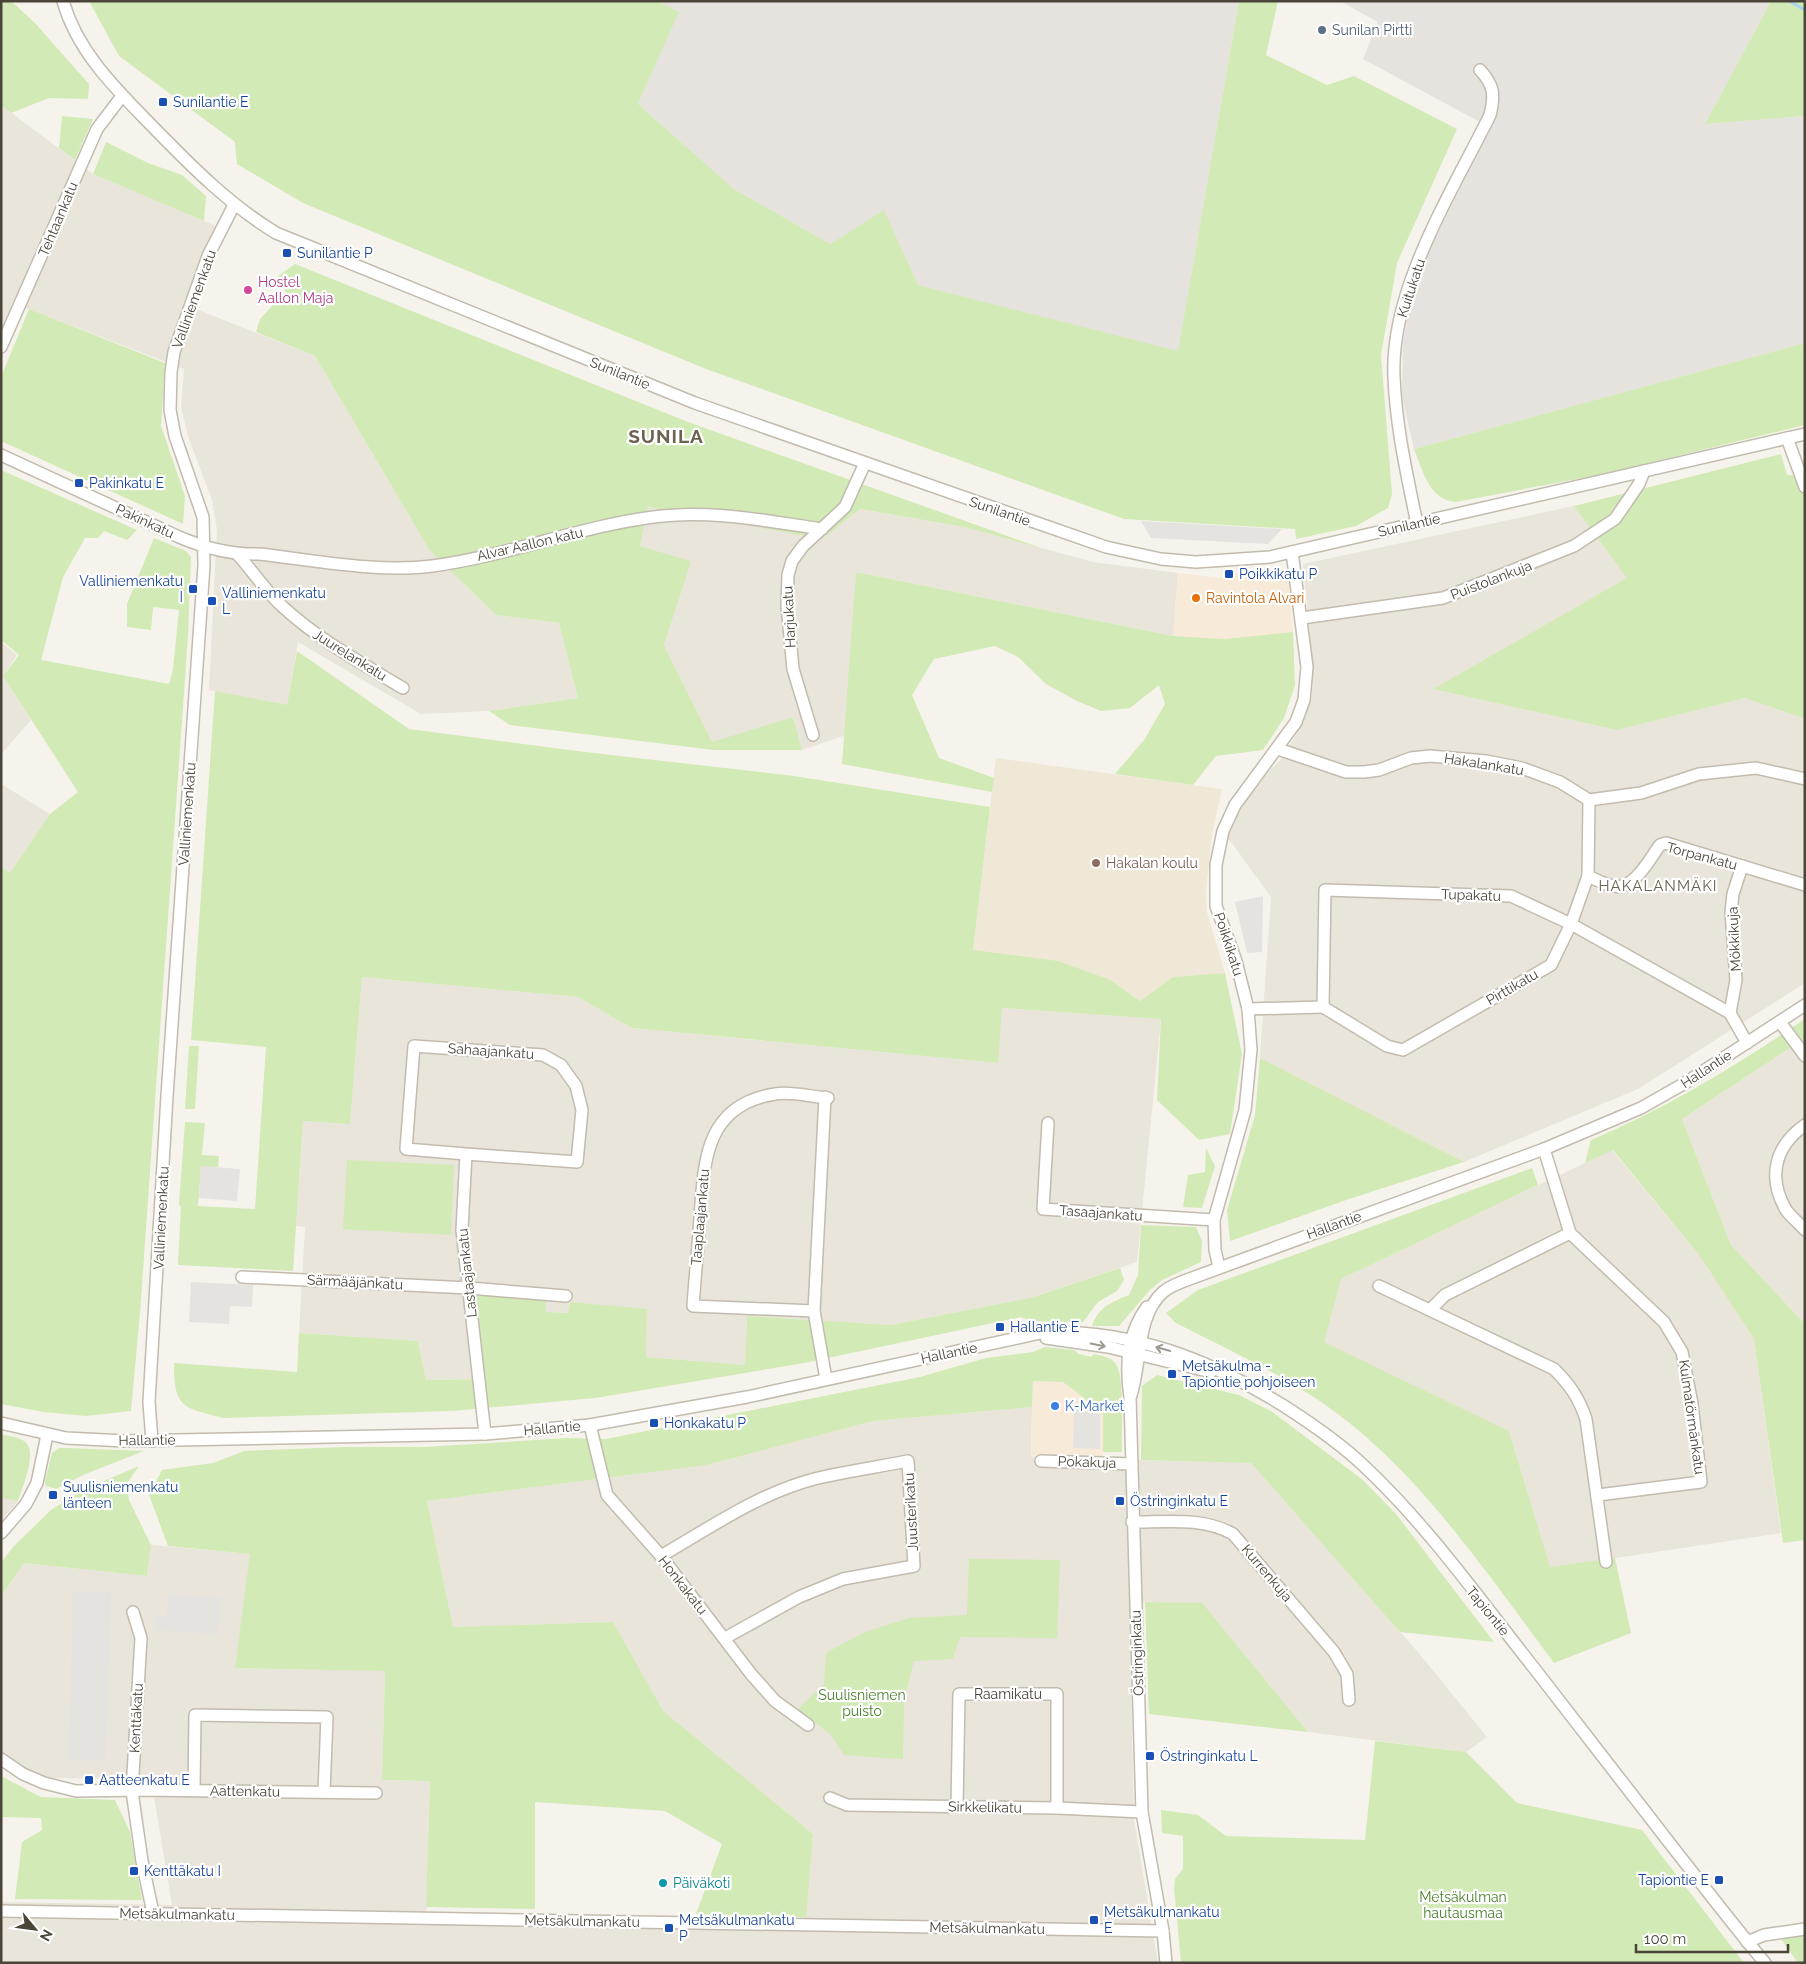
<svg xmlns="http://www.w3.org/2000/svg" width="1806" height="1964" viewBox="0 0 1806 1964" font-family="Raleway,sans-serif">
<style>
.residential{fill:#eae5da}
.commercial{fill:#f7ead8}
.industrial{fill:#e6e2dd}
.education{fill:#efe8d6}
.green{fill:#d2eab5}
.parking{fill:#e5e3e0}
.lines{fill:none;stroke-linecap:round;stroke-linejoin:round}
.stream{stroke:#a9d4f2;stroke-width:3}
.minor-casing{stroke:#c2bbae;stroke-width:14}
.minor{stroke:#fff;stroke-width:11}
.oneway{stroke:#9c9892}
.service-dot{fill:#5c6f8a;stroke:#fff;stroke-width:2}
.transit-dot{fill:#1a4fb4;stroke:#fff;stroke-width:2}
.hotel-dot{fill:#d1479c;stroke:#fff;stroke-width:2}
.food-dot{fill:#e8710a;stroke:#fff;stroke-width:2}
.education-dot{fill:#8d6e63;stroke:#fff;stroke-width:2}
.shop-dot{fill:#3f7fe0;stroke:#fff;stroke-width:2}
.culture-dot{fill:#0f9aa8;stroke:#fff;stroke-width:2}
.labels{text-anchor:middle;stroke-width:4.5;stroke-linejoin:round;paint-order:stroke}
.service-label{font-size:14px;fill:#4e5e75;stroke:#fff;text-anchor:start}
.transit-label{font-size:14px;fill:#164399;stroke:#fff;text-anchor:start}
.street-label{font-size:14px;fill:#4b4439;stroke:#fff}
.hotel-label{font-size:14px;fill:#b23c85;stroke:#fff;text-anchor:start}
.food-label{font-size:14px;fill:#c56008;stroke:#fff;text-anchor:start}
.education-label{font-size:14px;fill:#785e54;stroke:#fff;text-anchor:start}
.shop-label{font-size:14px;fill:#366cbe;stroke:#fff;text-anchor:start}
.park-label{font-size:14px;fill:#4a7f2a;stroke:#fff}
.culture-label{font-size:14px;fill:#0d838f;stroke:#fff;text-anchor:start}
.neighbourhood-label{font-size:15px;letter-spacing:1px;fill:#6e6250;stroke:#fff}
.district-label{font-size:19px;font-weight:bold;letter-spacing:1px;fill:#6e6250;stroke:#fff}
</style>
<rect width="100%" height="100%" fill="#f6f3ec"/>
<g class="residential">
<polygon points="1,105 93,174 221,228 191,307 315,356 430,551 496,615 559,623 578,698 489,711 421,714 298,642 287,706 209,690 217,530 212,500 189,439 181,408 184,369 21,306 1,347"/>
<polygon points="1574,506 1628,578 1433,689 1617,730 1745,698 1805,719 1805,983 1638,1089 1464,1162 1260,1058 1271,897 1228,838 1245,797 1283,757 1302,724 1312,694 1313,666 1303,564"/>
<polygon points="648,507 822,538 859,509 964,527 1093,562 1178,573 1173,636 856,572 846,735 802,750 793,717 712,743 664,645 690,561 640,546"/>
<polygon points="1,642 17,655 3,676 31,720 1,754"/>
<polygon points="1,784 50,814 10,873 1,867"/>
<polygon points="362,977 578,997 632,1028 997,1063 1002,1008 1161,1019 1137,1262 1034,1297 891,1325 747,1316 745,1365 646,1357 647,1310 570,1302 568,1313 545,1312 546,1301 483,1379 426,1380 418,1341 299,1333 305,1227 296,1226 303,1121 350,1124"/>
<polygon points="1805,1038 1805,1324 1731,1245 1682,1119"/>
<polygon points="1612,1150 1699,1255 1754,1339 1781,1533 1550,1568 1509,1431 1323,1342 1341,1279"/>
<polygon points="1032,1407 1031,1457 1251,1463 1418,1652 1487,1737 1466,1752 1308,1732 1202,1604 1129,1601 1134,1820 1158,1963 1,1963 1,1902 172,1905 151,1779 40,1778 1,1751 1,1596 24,1563 147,1576 151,1545 251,1554 235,1668 385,1671 382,1780 430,1781 426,1922 804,1929 813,1834 660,1709 613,1622 453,1627 427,1501 707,1465 873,1421"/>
<polygon points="1,1498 18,1501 1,1521"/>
</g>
<g class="commercial">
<polygon points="1288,571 1293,632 1224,639 1173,636 1178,573 1220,578 1240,572"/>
<polygon points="1033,1381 1063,1382 1103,1412 1103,1459 1031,1457"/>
</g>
<g class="industrial">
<polygon points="657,1 1239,1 1178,352 918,285 884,211 830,244 734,189 638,104 678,13"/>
<polygon points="1340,1 1771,1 1705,124 1805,116 1805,343 1414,449 1402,396 1403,343 1411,298 1432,244 1491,128 1363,59 1378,22"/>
</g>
<polygon class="education" points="996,758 1222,789 1212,835 1206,891 1207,912 1225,973 1173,977 1140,1001 1110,980 973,950"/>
<g class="green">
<polygon points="1,1 11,1 34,22 89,84 88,99 49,98 11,113 1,105"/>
<polygon points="89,1 657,1 679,12 638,104 734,189 830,244 884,210 918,285 1178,351 1239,1 1278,1 1266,55 1327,85 1354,76 1457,129 1397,263 1381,355 1392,494 1388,508 1356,526 1296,539 1295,529 1124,519 706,369 303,203 237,164 235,142 119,56"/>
<polygon points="1771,1 1805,1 1805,116 1705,124"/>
<polygon points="62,116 93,119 75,160 59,148"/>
<polygon points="106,142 148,163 182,175 206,196 204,221 93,174"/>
<polygon points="295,264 688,422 1041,548 964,527 860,509 822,539 648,507 640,546 691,561 664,645 712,742 793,717 802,750 714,750 510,725 489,711 578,698 559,623 496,615 430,551 315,356 256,332 260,319 281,296 291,304 278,276"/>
<polygon points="29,309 165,363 161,426 185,496 183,524 1,441 1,377"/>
<path d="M1805 343V425L1603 474 1456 502C1429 500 1423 471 1414 449Z"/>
<polygon points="1781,454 1787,475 1805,476 1805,719 1745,698 1617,730 1433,689 1627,578 1574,506"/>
<polygon points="1,470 137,530 127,540 104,531 98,538 85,538 63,577 41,660 169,684 173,669 179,610 153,607 151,630 127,627 127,604 154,538 186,551 191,557 188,636 140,1313 131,1411 86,1416 43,1412 1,1404 1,867 10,873 50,814 78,792 3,676 19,655 1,640"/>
<polygon points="856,572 1173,636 1224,639 1293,632 1295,685 1284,718 1263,750 1216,756 1193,785 1115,774 1144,740 1165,704 1159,685 1130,708 1101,711 1077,701 1046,684 1018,657 995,646 934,659 912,695 939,758 994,778 992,792 842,764"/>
<polygon points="297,651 409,729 585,752 794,776 990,807 973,950 1058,961 1110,980 1140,1001 1173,977 1225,973 1242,1054 1230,1134 1199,1140 1157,1100 1161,1019 1002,1008 998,1063 632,1028 578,997 362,977 350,1124 303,1121 293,1271 178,1265 181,1206 179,1205 185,1122 205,1123 202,1155 219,1156 218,1167 201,1167 198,1206 255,1209 266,1047 191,1040 215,691 287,705"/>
<path d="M1805 1019V1038L1682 1119 1731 1245 1805 1324V1540L1783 1543 1754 1339 1699 1255 1613 1150 1585 1163 1591 1140C1667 1108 1737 1065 1805 1019Z"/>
<polygon points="189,1046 199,1046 195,1109 185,1109"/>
<polygon points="1260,1058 1464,1162 1349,1199 1230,1241 1227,1210 1255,1115"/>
<polygon points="1206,1148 1215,1166 1202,1208 1183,1207 1188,1175 1205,1172"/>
<polygon points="347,1160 454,1165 451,1235 343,1229"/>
<path d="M1532 1168 1538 1185 1341 1279 1324 1342 1509 1431 1550 1567 1615 1558 1631 1633 1554 1663C1492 1580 1429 1486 1347 1421 1295 1380 1235 1353 1176 1323L1166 1313 1198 1290Z"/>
<path d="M1141 1225 1196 1227 1202 1241 1201 1262 1162 1280 1150 1290 1119 1326H1092C1098 1307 1112 1302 1129 1295L1138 1275Z"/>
<path d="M1120 1268 1124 1280 1117 1291 1098 1302 1083 1322C1064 1321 1037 1324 1021 1317L804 1363 595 1398 452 1411 223 1418C183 1407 174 1409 174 1363L297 1372 299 1333 418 1341 426 1380 483 1379 474 1294 546 1301V1312L568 1313 570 1302 647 1309 646 1357 745 1365 747 1316 891 1325 1034 1297Z"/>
<path d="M1045 1347 1074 1350 1079 1354 1092 1357 1093 1354C1102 1356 1113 1357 1117 1366 1125 1383 1121 1432 1122 1452H1103V1412L1063 1382 1033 1381 1032 1407 873 1421 707 1465 427 1501 453 1627 613 1622 663 1711 813 1834 806 1917 696 1914 722 1844 665 1811 535 1802V1909L426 1907 430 1781 382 1780 385 1671 235 1668 250 1554 168 1546 149 1495 162 1470 213 1463 244 1451 344 1447H424L568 1438 606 1439 920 1377 986 1358 1033 1352Z"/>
<polygon points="1157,1375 1239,1395 1271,1411 1363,1480 1396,1514 1494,1642 1400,1632 1251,1463 1141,1460 1142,1386"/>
<path d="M1 1434C8 1436 18 1437 24 1441 39 1450 22 1488 18 1501L1 1498Z"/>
<polygon points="59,1448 67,1448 144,1451 83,1475 56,1489 46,1486 45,1482 52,1453"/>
<polygon points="139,1466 127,1483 129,1500 151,1545 147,1576 24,1563 1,1596 1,1563 13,1547 51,1510 83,1490"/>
<polygon points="969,1559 1060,1560 1057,1638 960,1637 953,1659 914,1661 904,1700 903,1759 844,1755 831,1735 798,1709 824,1684 826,1653 865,1632 909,1618 967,1615"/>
<polygon points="1145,1602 1202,1603 1308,1732 1149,1714"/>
<polygon points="1375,1741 1466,1752 1517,1803 1642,1830 1744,1963 1181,1963 1174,1888 1175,1879 1183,1869 1183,1836 1162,1833 1161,1810 1198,1815 1226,1836 1365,1840"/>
<polygon points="1,1776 41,1797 115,1800 130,1832 142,1900 15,1899 22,1842 42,1830 41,1818 1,1817"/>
<polygon points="1801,1934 1805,1939 1805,1963 1798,1963 1781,1939"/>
</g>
<g class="parking">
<polygon points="1141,521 1282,529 1268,544 1151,538"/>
<polygon points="1263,896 1262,952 1247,953 1235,902"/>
<polygon points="201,1166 240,1169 237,1201 199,1198"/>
<polygon points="191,1282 253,1285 252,1307 230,1306 229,1324 189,1322"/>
<polygon points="1074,1406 1100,1414 1100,1449 1073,1448"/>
<polygon points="73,1591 111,1592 106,1760 68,1759"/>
<polygon points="168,1594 221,1597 218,1634 155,1630 156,1616 166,1616"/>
</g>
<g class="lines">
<polyline class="stream" points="1789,1 1805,10"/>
<g class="minor-casing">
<g id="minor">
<path d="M63 1C78 54 119 92 155 129 193 168 230 205 276 233L695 403 1106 547 1161 559 1196 562 1270 557 1805 434"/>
<polyline points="1,347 97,129 122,96"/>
<polyline points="1787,438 1805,487"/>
<path d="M1 455 179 537C205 548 230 555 259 554 314 560 377 573 432 566 507 556 578 527 653 517 710 509 766 521 822 529"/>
<path d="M1417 524C1407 475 1396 427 1394 377 1390 289 1452 192 1490 115 1495 95 1494 85 1480 70"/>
<path d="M238 555C253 571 266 592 283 607 319 640 361 663 403 688"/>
<polyline points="1302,618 1443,598 1574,546 1615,519 1639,484 1644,471"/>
<polyline points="813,735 793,669 787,605 788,575 792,561 803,546 845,507 865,463"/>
<polyline points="1278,749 1346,772 1364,772 1379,770 1411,758 1430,756 1486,761 1522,768 1560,782 1589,800 1641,793 1699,774 1756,768 1805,779"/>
<path d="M1588 876C1597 880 1612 889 1622 886 1638 882 1651 857 1660 845L1666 843 1805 885"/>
<polyline points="1323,1007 1325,890 1511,896 1571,924 1730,1013 1747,1043"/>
<polyline points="1323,1007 1387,1046 1403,1050 1551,965 1571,924 1588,876 1589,800"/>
<polyline points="1248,1009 1323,1007"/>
<polyline points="1730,1013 1736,980 1731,912 1733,894 1742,866"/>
<polyline points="1780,1022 1805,1056"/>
<polyline points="825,1097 814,1311 826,1379"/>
<polyline points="1048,1123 1043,1209 1214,1220"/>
<path d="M1805 1125C1775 1146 1767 1177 1786 1210 1791 1217 1799 1223 1805 1230"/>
<polyline points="1544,1149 1570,1233 1664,1322 1682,1352 1692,1404 1701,1482 1598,1495"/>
<polyline points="466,1154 577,1162 582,1110 576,1086 561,1065 543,1055 414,1046 406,1149 466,1154 462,1230 485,1434"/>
<polyline points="1219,1267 1215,1250 1214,1220 1245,1110 1251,1050 1248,1009 1236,961 1216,906 1216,865 1223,831 1235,805 1296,722 1304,700 1307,667 1292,552"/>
<polyline points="242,1277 469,1288 566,1296"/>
<path d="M1379 1286 1554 1369C1570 1385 1579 1398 1586 1419L1606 1562"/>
<polyline points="1431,1309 1445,1295 1570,1233"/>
<path d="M814 1311 693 1306C695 1277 698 1247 700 1218 704 1161 705 1105 775 1094 791 1091 812 1097 828 1098"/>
<polyline points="1046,1338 1108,1347 1211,1372"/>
<path d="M1130 1397C1125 1365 1127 1334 1147 1307"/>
<path d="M1 1423 66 1438 125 1441 485 1434 590 1425 747 1397 1045 1332C1135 1330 1210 1360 1284 1406 1312 1424 1340 1443 1364 1466 1428 1526 1480 1600 1534 1668 1581 1729 1628 1789 1675 1850 1705 1888 1734 1926 1765 1963"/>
<polyline points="590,1425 607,1495 661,1556 751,1674 775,1701 808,1725"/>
<polyline points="152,1441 149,1402 167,1096 204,565 203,517 175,436 170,410 171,372 174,352 208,256 234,205"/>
<polyline points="1041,1461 1132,1464"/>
<path d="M1132 1522C1166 1522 1203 1517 1233 1534L1334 1652 1347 1674 1349 1700"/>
<polyline points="1,1533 26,1504 37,1483 47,1435"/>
<path d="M661 1556C711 1527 761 1492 818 1478 848 1471 878 1467 908 1461L914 1566 843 1579 799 1597 725 1638"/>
<polyline points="133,1612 141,1638 132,1791 142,1861 153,1913"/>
<polyline points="1,1759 23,1774 44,1783 76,1791 143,1790 376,1793"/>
<polyline points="194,1790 195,1715 327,1717 324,1792"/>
<polyline points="830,1798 847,1805 1057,1808 1142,1812"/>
<polyline points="957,1807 959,1694 1057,1694 1057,1808"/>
<polyline points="1,1911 1163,1931"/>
<polyline points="1747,1942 1764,1935 1805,1929"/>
<path d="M1166 1963 1163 1931 1142 1812 1130 1398C1142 1366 1135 1317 1163 1292 1169 1287 1177 1284 1184 1281L1544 1149 1641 1108 1685 1083 1805 1005"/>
</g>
</g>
<use href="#minor" class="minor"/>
</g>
<defs><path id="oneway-shaft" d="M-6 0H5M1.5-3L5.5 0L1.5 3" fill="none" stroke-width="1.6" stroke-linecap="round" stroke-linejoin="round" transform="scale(1.25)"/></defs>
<g class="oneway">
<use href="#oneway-shaft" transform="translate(1098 1345) rotate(11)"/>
<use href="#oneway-shaft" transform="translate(1163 1349) rotate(-164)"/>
</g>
<circle class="service-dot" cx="1322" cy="30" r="5"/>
<g class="transit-dot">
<rect x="158" y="97" width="10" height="10" rx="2.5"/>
<rect x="282" y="248" width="10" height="10" rx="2.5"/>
<rect x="74" y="478" width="10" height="10" rx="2.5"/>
<rect x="1224" y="569" width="10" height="10" rx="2.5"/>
<rect x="188" y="584" width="10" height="10" rx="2.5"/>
<rect x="207" y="596" width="10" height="10" rx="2.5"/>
<rect x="995" y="1322" width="10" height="10" rx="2.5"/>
<rect x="1167" y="1369" width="10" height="10" rx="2.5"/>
<rect x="649" y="1418" width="10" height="10" rx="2.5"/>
<rect x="48" y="1490" width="10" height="10" rx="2.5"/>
<rect x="1115" y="1496" width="10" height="10" rx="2.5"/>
<rect x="1145" y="1751" width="10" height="10" rx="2.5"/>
<rect x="84" y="1775" width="10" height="10" rx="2.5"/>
<rect x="129" y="1866" width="10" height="10" rx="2.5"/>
<rect x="1714" y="1875" width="10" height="10" rx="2.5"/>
<rect x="1089" y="1915" width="10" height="10" rx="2.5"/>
<rect x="664" y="1923" width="10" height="10" rx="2.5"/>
</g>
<circle class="hotel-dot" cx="248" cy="290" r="5"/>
<circle class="food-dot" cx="1196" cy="598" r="5"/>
<circle class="education-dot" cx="1096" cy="863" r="5"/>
<circle class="shop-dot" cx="1055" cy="1406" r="5"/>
<circle class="culture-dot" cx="663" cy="1883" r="5"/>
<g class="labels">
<g class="service-label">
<text x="1332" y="35">Sunilan Pirtti</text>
</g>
<g class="transit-label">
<text x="173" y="107">Sunilantie E</text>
<text x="297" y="258">Sunilantie P</text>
<text x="89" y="488">Pakinkatu E</text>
<text x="1239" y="579">Poikkikatu P</text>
<text x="183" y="586" text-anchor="end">Valliniemenkatu<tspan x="183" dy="16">I</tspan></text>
<text x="222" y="598">Valliniemenkatu<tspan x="222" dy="16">L</tspan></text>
<text x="1010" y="1332">Hallantie E</text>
<text x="1182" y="1371">Metsäkulma -<tspan x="1182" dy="16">Tapiontie pohjoiseen</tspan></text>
<text x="664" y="1428">Honkakatu P</text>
<text x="63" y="1492">Suulisniemenkatu<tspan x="63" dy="16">länteen</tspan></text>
<text x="1130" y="1506">Östringinkatu E</text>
<text x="1160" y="1761">Östringinkatu L</text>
<text x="99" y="1785">Aatteenkatu E</text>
<text x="144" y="1876">Kenttäkatu I</text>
<text x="1709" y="1885" text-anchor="end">Tapiontie E</text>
<text x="1104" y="1917">Metsäkulmankatu<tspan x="1104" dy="16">E</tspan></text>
<text x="679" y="1925">Metsäkulmankatu<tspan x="679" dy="16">P</tspan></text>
</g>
<g class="street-label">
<text transform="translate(58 219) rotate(-67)" y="5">Tehtaankatu</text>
<text transform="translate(1411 288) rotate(-72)" y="5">Kuitukatu</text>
<text transform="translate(194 299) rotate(-70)" y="5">Valliniemenkatu</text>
<text transform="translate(620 373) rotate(22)" y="5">Sunilantie</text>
<text transform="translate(1000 511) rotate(19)" y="5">Sunilantie</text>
<text transform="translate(145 521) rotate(25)" y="5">Pakinkatu</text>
<text transform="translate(1409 525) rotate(-13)" y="5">Sunilantie</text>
<text transform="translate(530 544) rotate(-13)" y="5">Alvar Aallon katu</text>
<text transform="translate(1491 580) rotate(-21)" y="5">Puistolankuja</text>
<text transform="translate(789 617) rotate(-93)" y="5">Harjukatu</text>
<text transform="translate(350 655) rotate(32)" y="5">Juurelankatu</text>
<text transform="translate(1484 764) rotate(9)" y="5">Hakalankatu</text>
<text transform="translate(187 814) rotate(-86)" y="5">Valliniemenkatu</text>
<text transform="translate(1702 856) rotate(15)" y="5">Torpankatu</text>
<text transform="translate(1471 895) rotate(2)" y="5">Tupakatu</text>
<text transform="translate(1734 939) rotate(-93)" y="5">Mökkikuja</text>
<text transform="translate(1229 944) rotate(72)" y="5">Poikkikatu</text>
<text transform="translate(1512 987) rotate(-30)" y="5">Pirttikatu</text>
<text transform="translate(491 1051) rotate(4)" y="5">Sahaajankatu</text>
<text transform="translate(1706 1069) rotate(-33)" y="5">Hallantie</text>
<text transform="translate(1101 1213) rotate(4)" y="5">Tasaajankatu</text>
<text transform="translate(700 1217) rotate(-85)" y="5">Taaplaajankatu</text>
<text transform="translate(161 1218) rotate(-87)" y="5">Valliniemenkatu</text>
<text transform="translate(1334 1225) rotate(-20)" y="5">Hallantie</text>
<text transform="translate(467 1273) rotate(-96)" y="5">Lastaajankatu</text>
<text transform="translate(355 1282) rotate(3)" y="5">Särmääjänkatu</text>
<text transform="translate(949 1353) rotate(-12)" y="5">Hallantie</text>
<text transform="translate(1692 1417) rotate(82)" y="5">Kulmatörmänkatu</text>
<text transform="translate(552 1428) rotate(-5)" y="5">Hallantie</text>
<text transform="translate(147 1440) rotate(-1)" y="5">Hallantie</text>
<text transform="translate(1087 1462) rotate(2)" y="5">Pokakuja</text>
<text transform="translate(911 1512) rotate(-93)" y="5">Juusterikatu</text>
<text transform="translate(1267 1573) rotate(50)" y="5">Kurrenkuja</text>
<text transform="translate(683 1585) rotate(52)" y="5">Honkakatu</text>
<text transform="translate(1488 1611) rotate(51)" y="5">Tapiontie</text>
<text transform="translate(1137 1653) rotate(-92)" y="5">Östringinkatu</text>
<text x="1008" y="1699">Raamikatu</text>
<text transform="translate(136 1718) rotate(-87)" y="5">Kenttäkatu</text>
<text transform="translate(245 1791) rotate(1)" y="5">Aattenkatu</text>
<text transform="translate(985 1807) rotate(1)" y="5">Sirkkelikatu</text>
<text transform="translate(177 1914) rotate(1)" y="5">Metsäkulmankatu</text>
<text transform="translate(582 1921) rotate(1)" y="5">Metsäkulmankatu</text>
<text transform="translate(987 1928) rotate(1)" y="5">Metsäkulmankatu</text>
</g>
<g class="hotel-label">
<text x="258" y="287">Hostel<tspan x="258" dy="16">Aallon Maja</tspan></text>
</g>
<g class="food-label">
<text x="1206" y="603">Ravintola Alvari</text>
</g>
<g class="education-label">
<text x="1106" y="868">Hakalan koulu</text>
</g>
<g class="shop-label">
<text x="1065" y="1411">K-Market</text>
</g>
<g class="park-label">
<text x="862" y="1700">Suulisniemen<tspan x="862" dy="16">puisto</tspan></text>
<text x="1463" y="1902">Metsäkulman<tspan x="1463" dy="16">hautausmaa</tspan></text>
</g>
<g class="culture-label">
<text x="673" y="1888">Päiväkoti</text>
</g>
<g class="neighbourhood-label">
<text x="1658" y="891">HAKALANMÄKI</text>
</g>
<g class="district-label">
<text x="666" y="443">SUNILA</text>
</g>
</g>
<rect width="1806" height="1964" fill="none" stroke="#4b4439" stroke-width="5"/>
<g transform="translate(35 1929) rotate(119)" stroke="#ffffff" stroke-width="4" paint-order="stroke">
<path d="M0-4L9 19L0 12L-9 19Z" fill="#4b4439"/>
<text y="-8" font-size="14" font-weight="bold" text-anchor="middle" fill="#4b4439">N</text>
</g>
<path d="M1636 1944v8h152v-8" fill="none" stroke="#4b4439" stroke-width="2.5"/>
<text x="1644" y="1944" font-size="15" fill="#4b4439" stroke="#ffffff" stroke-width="4" paint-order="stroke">100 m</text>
</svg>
